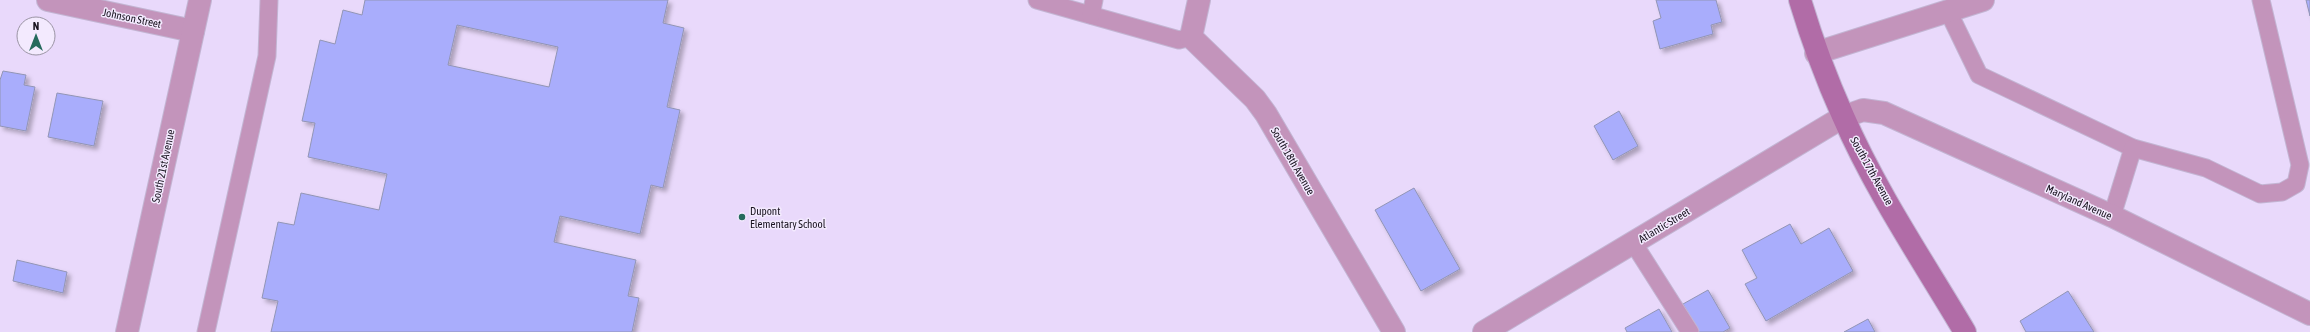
<svg xmlns="http://www.w3.org/2000/svg" width="2310" height="332" viewBox="0 0 2310 332" font-family="'Asap Condensed',sans-serif">
<style>
.building{fill:#a9adfc;stroke:#9295b5;fill-rule:evenodd;filter:url(#shadow)}
.lines{fill:none;stroke-linecap:round;stroke-linejoin:round}
.lane-casing{stroke:#c3b5d3;stroke-width:19}
.street-casing{stroke:#c3b5d3;stroke-width:24}
.secondary-casing{stroke:#c3b5d3;stroke-width:24}
.lane{stroke:#c394bb;stroke-width:17}
.street{stroke:#c394bb;stroke-width:22}
.secondary{stroke:#b16ca7;stroke-width:22}
.poi-dot{fill:#256a5d;stroke:#f3eafe;stroke-width:1.5}
.labels{text-anchor:middle;stroke-width:3;stroke-linejoin:round;paint-order:stroke}
.street-label{font-size:11px;fill:#18121e;stroke:#f3eafe}
.poi-label{font-size:11px;fill:#18121e;stroke:#f3eafe;text-anchor:start}
</style>
<defs>
<filter id="shadow"><feDropShadow dx="3.5" dy="3.5" stdDeviation="2" flood-color="#0004"/></filter>
</defs>
<rect width="100%" height="100%" fill="#e9d9fb"/>
<g class="building">
<path d="M365 0H668L663 23 684 28 667 107 680 110 663 188 651 185 640 234 560 216 554 242 636 260 628 296 639 298 632 332H271L278 301 262 298 278 222 294 225 301 193 379 210 387 174 308 157 315 123 302 121 320 40 335 44 343 10 362 15ZM457 25 558 47 549 87 448 65Z"/>
<polygon points="1656,0 1716,0 1722,22 1711,25 1713,34 1660,49 1653,21 1661,18"/>
<polygon points="2306,0 2310,0 2310,16"/>
<polygon points="3,71 26,75 24,85 35,87 26,131 0,126 0,80"/>
<polygon points="57,93 103,101 94,146 48,137"/>
<polygon points="1619,111 1638,146 1613,160 1594,126"/>
<polygon points="1414,188 1460,269 1421,291 1375,210"/>
<polygon points="1790,224 1801,244 1829,228 1853,271 1766,321 1745,284 1757,278 1742,250"/>
<polygon points="17,260 67,272 63,293 13,281"/>
<polygon points="1708,290 1730,328 1723,332 1699,332 1683,304"/>
<polygon points="2068,291 2094,332 2026,332 2020,321"/>
<polygon points="1659,309 1672,332 1627,332 1625,328"/>
<polygon points="1868,319 1875,332 1844,332"/>
</g>
<g class="lines">
<g class="lane-casing">
<g id="lane">
<polyline points="1037,0 1179,40 1191,37"/>
<polyline points="1948,11 1979,75 2133,148 2206,168 2260,194 2282,192 2296,184 2300,165 2261,0"/>
<polyline points="1091,15 1094,0"/>
<polyline points="2112,216 2133,148"/>
<polyline points="1634,244 1690,332"/>
<polyline points="206,332 267,56 269,0"/>
</g>
</g>
<g class="street-casing">
<g id="street">
<polyline points="48,0 193,31"/>
<polyline points="1199,0 1191,37 1255,99 1266,114 1394,332"/>
<polyline points="1816,53 1983,0"/>
<polyline points="127,332 200,0"/>
<polyline points="1484,332 1843,117 1863,110 1884,113 2112,216 2310,314"/>
</g>
</g>
<g class="secondary-casing">
<path id="secondary" d="M1800 0C1812 40 1826 78 1843 116 1876 192 1923 261 1965 332"/>
</g>
<use href="#lane" class="lane"/>
<use href="#street" class="street"/>
<use href="#secondary" class="secondary"/>
</g>
<circle class="poi-dot" cx="742" cy="217" r="4"/>
<g class="labels">
<g class="street-label">
<text transform="translate(132 18) rotate(12)" y="4">Johnson Street</text>
<text transform="translate(1293 161) rotate(60)" y="4">South 18th Avenue</text>
<text transform="translate(163 166) rotate(-78)" y="4">South 21st Avenue</text>
<text transform="translate(1872 171) rotate(61)" y="4">South 17th Avenue</text>
<text transform="translate(2079 202) rotate(24)" y="4">Maryland Avenue</text>
<text transform="translate(1664 225) rotate(-31)" y="4">Atlantic Street</text>
</g>
<g class="poi-label">
<text x="750" y="215">Dupont<tspan x="750" dy="13">Elementary School</tspan></text>
</g>
</g>
<g transform="translate(36 36)"><circle r="19" fill="#f3eafe" stroke="#9b94a4"/>
<path d="M0-3L7 15L0 10L-7 15Z" fill="#256a5d"/>
<text y="-6" font-size="11" font-weight="bold" text-anchor="middle" fill="#18121e">N</text>
</g>
</svg>
